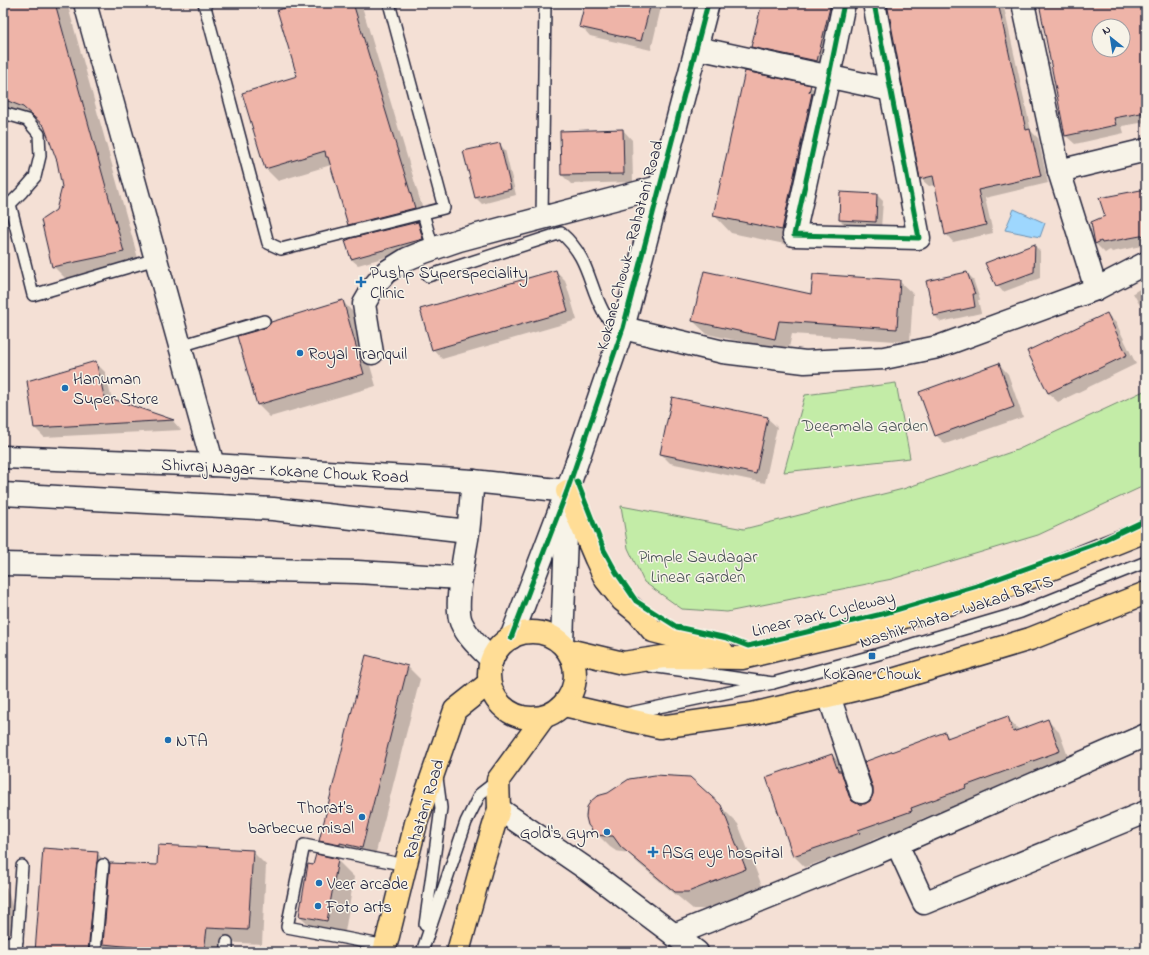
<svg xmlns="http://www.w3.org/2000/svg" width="1149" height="955" viewBox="0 0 1149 955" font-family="'Indie Flower',sans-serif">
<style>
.green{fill:#c3eca7;stroke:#728771}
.water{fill:#9ed7fe;stroke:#6c8fb0}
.shadow{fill:#0003;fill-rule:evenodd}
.building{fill:#eeb4a8;stroke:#22223b;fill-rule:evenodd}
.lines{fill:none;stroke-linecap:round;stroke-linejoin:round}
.service-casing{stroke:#22223b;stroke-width:14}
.minor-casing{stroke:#22223b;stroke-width:25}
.tertiary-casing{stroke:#22223b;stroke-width:25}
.primary-casing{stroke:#22223b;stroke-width:25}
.service{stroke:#f7f3e8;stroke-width:11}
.minor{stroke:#f7f3e8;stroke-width:22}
.tertiary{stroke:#f7f3e8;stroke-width:22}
.primary{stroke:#ffdd96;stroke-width:22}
.cycleway-casing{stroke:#f7f3e8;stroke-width:8}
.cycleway{stroke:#00873e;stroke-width:5}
.poi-dot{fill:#1f6fb2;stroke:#f7f3e8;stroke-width:1.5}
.labels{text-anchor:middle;stroke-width:3;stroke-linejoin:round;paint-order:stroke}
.street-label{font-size:17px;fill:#22223b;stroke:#f7f3e8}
.poi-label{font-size:17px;fill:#22223b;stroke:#f7f3e8;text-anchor:start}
.park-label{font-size:17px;fill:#4a5456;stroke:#f7f3e8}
</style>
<rect width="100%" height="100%" fill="#f4e0d5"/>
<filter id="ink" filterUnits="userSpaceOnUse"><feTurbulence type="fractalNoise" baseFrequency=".025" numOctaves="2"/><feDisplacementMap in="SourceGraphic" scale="8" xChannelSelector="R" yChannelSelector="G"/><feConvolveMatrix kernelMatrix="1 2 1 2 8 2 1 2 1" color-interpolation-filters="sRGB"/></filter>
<g filter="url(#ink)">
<g class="green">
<polygon points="896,383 910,458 784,472 805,395"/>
<polygon points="1146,390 1146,485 1038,535 892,579 727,612 682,609 644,582 628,548 621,506 744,529 903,489 1017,450"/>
</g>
<polygon class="water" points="1014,209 1045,223 1040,237 1005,230"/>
<g class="shadow">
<polygon points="3,3 67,3 141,269 70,283 53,266 57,211 63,187 58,161 46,128 42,124 15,113 3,101"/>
<polygon points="220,3 243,3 226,8"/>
<polygon points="284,3 361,3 426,220 418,222 424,229 428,245 358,265 351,259 362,238 349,224 331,165 278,181 266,169 299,77"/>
<polygon points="586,3 662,3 651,50 590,36 581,26"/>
<polygon points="763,3 853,3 834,78 769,64 752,46"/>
<polygon points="888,3 1003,3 1031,131 1038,138 1048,183 985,198 993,233 953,242 946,234 935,185 929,186 921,179"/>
<path d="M1040 3H1146V122L1122 126 1124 133 1075 144 1066 136ZM1099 26H1123V50H1099Z"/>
<polygon points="810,86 827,103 829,111 799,247 731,233 714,215"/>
<polygon points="623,130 632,140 633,182 571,184 562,175"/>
<polygon points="499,144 505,150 516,195 482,204 476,198"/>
<polygon points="1146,190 1146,245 1112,252 1110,250 1105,253 1096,244 1092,223 1106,217"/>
<polygon points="877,195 883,201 881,228 846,226 840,220"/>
<polygon points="1034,245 1040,251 1040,278 1003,292 997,285"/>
<polygon points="556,271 565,280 577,320 442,359 433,349"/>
<polygon points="967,273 973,279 980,300 978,300 981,313 941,322 935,316 927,281"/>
<polygon points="899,281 913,294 910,342 792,334 788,352 707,334 693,321 812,296"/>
<polygon points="1146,285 1146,316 1133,293"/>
<polygon points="343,302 355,314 376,386 270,417 258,405 238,337 266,329"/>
<polygon points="1107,314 1116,323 1136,364 1058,402 1048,393 1029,352"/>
<polygon points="96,363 105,372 112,400 173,421 181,430 44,437 35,428"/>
<polygon points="999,364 1008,374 1023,417 945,444 936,435"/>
<polygon points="767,418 777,427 765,483 670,463 661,454"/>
<polygon points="408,667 420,679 374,860 333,853 320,841"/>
<polygon points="1008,718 1020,731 1048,721 1059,732 1070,762 975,797 976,799 921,819 922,822 869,841 870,844 805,867 794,856 832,755 843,766 851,783 859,805 865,805 871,801 945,733 950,738"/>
<polygon points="720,806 738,824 762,886 705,909 693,909 639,864 628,853 616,851 610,847 593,830"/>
<polygon points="252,851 266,865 262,944 221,942 220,952 36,952 97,853 110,866 158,866"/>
<polygon points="337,860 354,877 344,938 317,933 300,916 314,866"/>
<polygon points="3,885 7,888 19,932 3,937"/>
</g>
<g class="building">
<polygon points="3,3 55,3 124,252 52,267 41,220 56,210 62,187 57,161 44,126 23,107 3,99"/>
<polygon points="283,3 353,3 415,208 348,225 328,157 326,157 325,151 265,169 242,93 297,76 277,10 285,8"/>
<polygon points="585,3 651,3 641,41 579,27"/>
<polygon points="762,3 831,3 817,61 751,47"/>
<polygon points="887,3 998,3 1026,130 1030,129 1041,176 978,190 986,225 945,235 933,176 920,179"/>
<path d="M1039 3H1146V112L1114 118 1116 125 1065 136ZM1099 26H1123V50H1099Z"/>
<polygon points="745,71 811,85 809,92 812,93 782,230 713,216"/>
<polygon points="623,129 624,174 561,175 560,131"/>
<polygon points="500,143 511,189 475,198 463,151"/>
<polygon points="1146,189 1146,235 1102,243 1101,241 1095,244 1091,222 1105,216 1099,198"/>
<polygon points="840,192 877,194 876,222 839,220"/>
<polygon points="418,222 423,239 351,259 345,241 352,238"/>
<polygon points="1035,244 1034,272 996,286 985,263"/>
<polygon points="556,270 568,311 432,350 420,309"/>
<polygon points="704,271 811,294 813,274 900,280 897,329 779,321 775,339 692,321"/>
<polygon points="967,272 975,294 973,294 975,307 934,316 926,281"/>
<polygon points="343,300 364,374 257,405 237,336 266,328 269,325 271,322"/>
<polygon points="1107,313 1127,355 1048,393 1027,351"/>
<polygon points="96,361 104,396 174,420 34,428 27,381"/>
<polygon points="999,363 1014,407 935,436 919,392"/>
<polygon points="672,397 768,417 756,474 660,454"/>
<polygon points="366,655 408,666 362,848 340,843 340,845 319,841"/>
<polygon points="1008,716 1013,732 1048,719 1060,751 965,786 966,788 911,808 912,811 858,830 860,833 793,856 766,777 832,754 838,771 841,771 849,796 852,801 858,804 865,804 870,801 873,794 873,788 864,762 945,732 947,738"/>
<polygon points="655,775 690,777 721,805 746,869 688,892 675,892 621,847 613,836 605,836 598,835 592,830 588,825 586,817 587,807 591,801 597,796 608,793 629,779"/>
<polygon points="158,845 253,850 248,930 207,928 204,952 133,952 133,947 103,944 110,863 157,865"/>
<polygon points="43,848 98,852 88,952 35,952"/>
<polygon points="316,854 338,859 327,921 299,916 308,864 313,865"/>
</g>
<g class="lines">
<g class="service-casing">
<g id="service">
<polyline points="204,3 268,243 281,249 444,208 389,3"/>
<polyline points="3,113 27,120 39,134 40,156 35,177 22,192 10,204 33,295 156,259"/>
<polyline points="423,213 433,249"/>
<polyline points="542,218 545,3"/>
<path d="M428 276 561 233C589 257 588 283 603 311 607 319 615 326 621 333"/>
<polyline points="180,346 264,321"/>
<polyline points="773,683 872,656 1021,612 1146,562"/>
<polyline points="625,714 773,683 650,666"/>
<polyline points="425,925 441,808 437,778"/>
<polyline points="3,944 17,940"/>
<polyline points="386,946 287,927 304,845 406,865"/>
<polyline points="16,952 22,866"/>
<polyline points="95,952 103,865"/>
<polyline points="227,952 227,942"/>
<polyline points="422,952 466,822 480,794 498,780"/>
</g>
</g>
<g class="minor-casing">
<g id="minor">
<polyline points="85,3 213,465"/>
<polyline points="844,3 829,76 794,235 919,238 874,3"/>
<polyline points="1023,3 1059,171 1096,289"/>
<polyline points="697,48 891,90"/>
<polyline points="1059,171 1146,150"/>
<polyline points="623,328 723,352 805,362 884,358 938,347 1096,289 1146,263"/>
<polyline points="372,353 364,304 375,285 386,272 407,259 424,252 459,240 659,187"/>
<polyline points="829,696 861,792"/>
<polyline points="499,809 588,870 697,952"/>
<polyline points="897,844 924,903 1146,812"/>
<polyline points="674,935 874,854 1146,735"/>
</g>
</g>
<g class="tertiary-casing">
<g id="tertiary">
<polyline points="3,457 213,465 473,481 567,491"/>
<path d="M473 481C471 498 470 516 468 533 465 553 454 604 461 622 468 638 480 648 492 660"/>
<polyline points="3,494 273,509 468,531"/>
<polyline points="3,564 357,572 461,578"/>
<polyline points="511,638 567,491 623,328 708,3"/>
<polyline points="562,643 567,508"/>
</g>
</g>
<g class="primary-casing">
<g id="primary">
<polyline points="567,491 596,559 606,580 622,600 638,613 653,631 692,641 722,651"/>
<circle cx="532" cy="675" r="43"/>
<polyline points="568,650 623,663 663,657 742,658 864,629 1011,585 1146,531"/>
<polyline points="564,705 660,727 752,714 879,684 1030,639 1146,593"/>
<polyline points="384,952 416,823 455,710 489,683"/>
<polyline points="458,952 481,868 499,809 498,780 544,717"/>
</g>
</g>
<use href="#service" class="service"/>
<use href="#minor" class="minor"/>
<use href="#tertiary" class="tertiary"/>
<use href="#primary" class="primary"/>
<g class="cycleway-casing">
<g id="cycleway">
<polyline points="844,3 829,76 794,235 919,238 874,3"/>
<polyline points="577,481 604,550 616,572 636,601 677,627 727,638 748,646 882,614 977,586 1097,543 1146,520"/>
<polyline points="511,638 567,491 623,328 708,3"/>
</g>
</g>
<use href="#cycleway" class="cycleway"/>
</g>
</g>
<g class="poi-dot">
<path d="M359 276h4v4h4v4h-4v4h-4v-4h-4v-4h4z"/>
<circle cx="300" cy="353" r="4"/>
<circle cx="65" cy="388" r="4"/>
<rect x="868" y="652" width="8" height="8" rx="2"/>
<circle cx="168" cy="740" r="4"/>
<circle cx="362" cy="817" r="4"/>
<circle cx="607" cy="832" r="4"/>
<path d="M651 846h4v4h4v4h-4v4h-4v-4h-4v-4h4z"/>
<circle cx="319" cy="883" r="4"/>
<circle cx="318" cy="906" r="4"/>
</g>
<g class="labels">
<g class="street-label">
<text transform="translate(629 245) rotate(-75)" y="6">Kokane Chowk - Rahatani Road</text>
<text transform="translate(285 470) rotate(3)" y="6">Shivraj Nagar - Kokane Chowk Road</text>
<text transform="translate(956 611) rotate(-18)" y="6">Nashik Phata - Wakad BRTS</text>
<text transform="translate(823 613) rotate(-14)" y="6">Linear Park Cycleway</text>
<text transform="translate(423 809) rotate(-73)" y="6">Rahatani Road</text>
</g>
<g class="poi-label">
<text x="370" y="278">Pushp Superspeciality<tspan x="370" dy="20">Clinic</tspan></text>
<text x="308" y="359">Royal Tranquil</text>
<text x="73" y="384">Hanuman<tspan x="73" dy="20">Super Store</tspan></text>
<text x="872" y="679" text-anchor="middle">Kokane Chowk</text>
<text x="176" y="746">NTA</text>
<text x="354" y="813" text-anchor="end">Thorat’s<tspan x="354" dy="20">barbecue misal</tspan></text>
<text x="599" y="838" text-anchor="end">Gold's Gym</text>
<text x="662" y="858">ASG eye hospital</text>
<text x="327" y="889">Veer arcade</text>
<text x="326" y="912">Foto arts</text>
</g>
<g class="park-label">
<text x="865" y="431">Deepmala Garden</text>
<text x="698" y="562">Pimple Saudagar<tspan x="698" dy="20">Linear Garden</tspan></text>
</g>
</g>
<rect width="1149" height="955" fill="none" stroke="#f7f3e8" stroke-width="16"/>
<rect x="8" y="8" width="1133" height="939" fill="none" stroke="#22223b" stroke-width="1.5" filter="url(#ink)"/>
<g transform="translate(1111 38) rotate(330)"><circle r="19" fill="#f7f3e8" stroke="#a29fa3"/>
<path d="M0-3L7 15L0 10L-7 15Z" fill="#1f6fb2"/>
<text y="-6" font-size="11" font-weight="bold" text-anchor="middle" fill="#22223b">N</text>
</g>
</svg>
